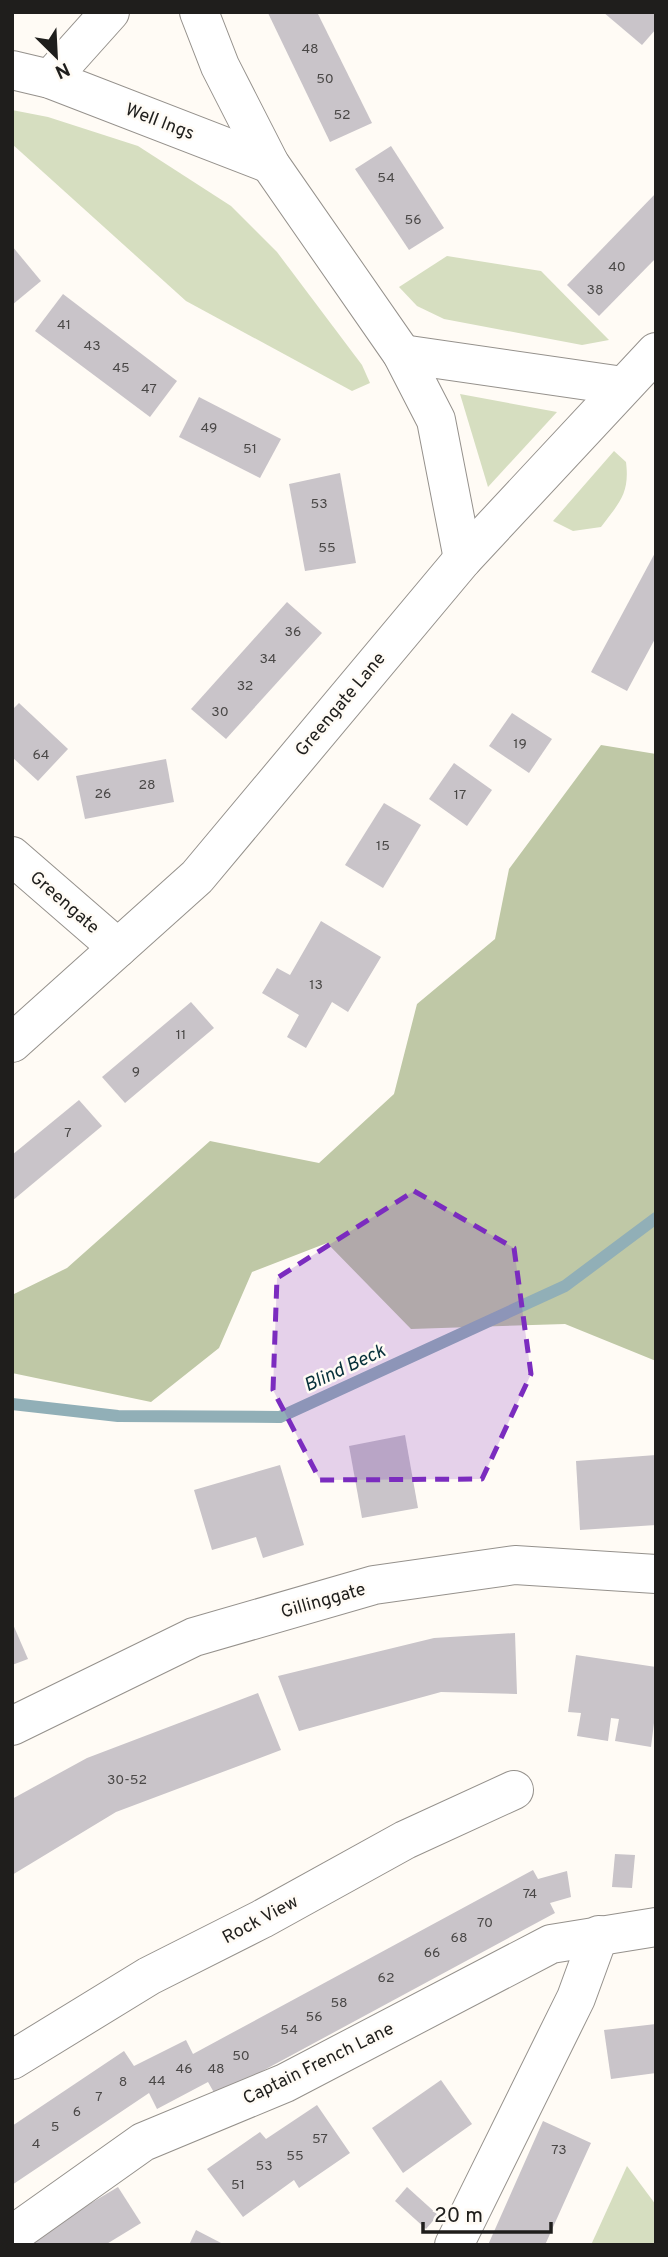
<svg xmlns="http://www.w3.org/2000/svg" width="668" height="2257" viewBox="0 0 668 2257" font-family="Overpass,sans-serif">
<style>
.green{fill:#d6dec0}
.forest{fill:#bfc8a6}
.lines{fill:none;stroke-linecap:round;stroke-linejoin:round}
.stream{stroke:#91afb7;stroke-width:12}
.building{fill:#c9c4c9}
.minor-casing{stroke:#95918c;stroke-width:40}
.minor{stroke:#fff;stroke-width:38}
.marked{fill:#7b2cbf;fill-opacity:0.2;stroke:#7b2cbf;stroke-width:5;stroke-dasharray:14 9;stroke-linejoin:round}
.labels{text-anchor:middle;stroke-width:5;stroke-linejoin:round;paint-order:stroke}
.number-label{font-size:14px;fill:#4a4847}
.street-label{font-size:18px;fill:#1f1e1c;stroke:#fffbf5}
.water-label{font-size:19px;font-style:italic;fill:#07303a;stroke:#fffbf5}
</style>
<rect width="100%" height="100%" fill="#fffbf5"/>
<g class="green">
<polygon points="12,110 48,117 138,146 231,206 277,252 362,365 370,383 352,391 186,301 12,144"/>
<polygon points="447,256 541,271 609,340 582,345 444,319 417,306 399,287"/>
<polygon points="460,394 557,412 488,487"/>
<path d="M614 451 626 462C630 494 619 503 601 527L573 531 553 521Z"/>
<polygon points="627,2166 656,2205 656,2245 591,2245"/>
</g>
<polygon class="forest" points="601,745 656,754 656,1361 565,1324 411,1329 327,1243 252,1272 219,1348 151,1402 12,1373 12,1295 67,1268 210,1141 319,1163 394,1094 417,1004 495,939 509,869"/>
<g class="lines">
<polyline class="stream" points="12,1404 118,1416 280,1417 565,1286 656,1218"/>
</g>
<g class="building">
<polygon points="271,12 317,12 372,123 330,142 268,13"/>
<polygon points="603,12 656,12 656,29 642,45"/>
<polygon points="391,146 444,228 409,250 355,169"/>
<polygon points="656,193 656,258 599,316 567,285"/>
<polygon points="12,246 41,281 12,305"/>
<polygon points="63,294 177,381 150,417 35,331"/>
<polygon points="199,397 281,439 260,478 179,437"/>
<polygon points="340,473 356,563 305,571 289,484"/>
<polygon points="656,551 656,637 627,691 591,672"/>
<polygon points="287,602 322,633 226,739 191,709"/>
<polygon points="19,703 68,749 38,781 12,757 12,710"/>
<polygon points="512,713 552,739 529,773 489,746"/>
<polygon points="166,759 174,802 85,819 76,776"/>
<polygon points="454,763 492,790 467,826 429,799"/>
<polygon points="384,803 421,825 383,888 345,865"/>
<polygon points="321,921 381,957 348,1012 332,1002 306,1048 287,1037 299,1015 262,993 277,968 290,975"/>
<polygon points="191,1002 214,1028 125,1103 102,1077"/>
<polygon points="79,1100 102,1126 12,1201 12,1155"/>
<polygon points="405,1435 418,1508 362,1518 349,1446"/>
<polygon points="656,1455 656,1525 580,1530 576,1461"/>
<polygon points="280,1465 304,1545 263,1558 256,1537 212,1550 194,1490"/>
<polygon points="12,1622 28,1659 12,1665"/>
<polygon points="515,1633 517,1694 441,1692 299,1731 278,1676 434,1638"/>
<polygon points="576,1655 656,1667 656,1724 654,1723 651,1747 615,1741 619,1719 611,1718 608,1741 577,1736 581,1713 568,1712"/>
<polygon points="258,1693 281,1750 116,1812 12,1875 12,1799 87,1758"/>
<polygon points="615,1854 635,1855 632,1888 612,1887"/>
<polygon points="533,1870 538,1879 567,1871 571,1897 550,1903 555,1913 216,2096 208,2082 157,2109 149,2093 12,2185 12,2126 124,2051 134,2066 186,2040 193,2054"/>
<polygon points="656,2024 656,2073 611,2079 604,2030"/>
<polygon points="441,2080 472,2124 403,2173 372,2128"/>
<polygon points="317,2105 350,2153 299,2188 294,2180 243,2217 207,2169 260,2132 266,2139"/>
<polygon points="543,2121 591,2143 576,2176 545,2245 488,2245"/>
<polygon points="118,2187 141,2223 105,2245 34,2245 31,2239"/>
<polygon points="407,2187 438,2215 426,2229 395,2201"/>
<polygon points="196,2230 225,2245 189,2245"/>
</g>
<g class="lines">
<g class="minor-casing">
<g id="minor">
<polyline points="199,12 220,66 270,164 402,354 436,420 463,559"/>
<polyline points="12,70 50,79 270,164"/>
<polyline points="50,79 110,12"/>
<polyline points="402,354 623,386"/>
<polyline points="12,856 118,948"/>
<polyline points="12,1043 197,877 463,559 656,352"/>
<polyline points="12,1726 194,1637 374,1585 515,1565 656,1574"/>
<polyline points="12,2060 149,1976 262,1919 405,1840 514,1790"/>
<polyline points="12,2235 143,2142 285,2083 551,1944 656,1927"/>
<polyline points="454,2245 576,1998 599,1935"/>
</g>
</g>
<use href="#minor" class="minor"/>
</g>
<path class="marked" d="M414 1191 514 1248 531 1374 482 1479 320 1480 273 1390 277 1278Z"/>
<g class="labels">
<g class="number-label">
<text x="310" y="53">48</text>
<text x="325" y="83">50</text>
<text x="342" y="119">52</text>
<text x="386" y="182">54</text>
<text x="413" y="224">56</text>
<text x="617" y="271">40</text>
<text x="595" y="294">38</text>
<text x="64" y="329">41</text>
<text x="92" y="350">43</text>
<text x="121" y="372">45</text>
<text x="149" y="393">47</text>
<text x="209" y="432">49</text>
<text x="250" y="453">51</text>
<text x="319" y="508">53</text>
<text x="327" y="552">55</text>
<text x="293" y="636">36</text>
<text x="268" y="663">34</text>
<text x="245" y="690">32</text>
<text x="220" y="716">30</text>
<text x="520" y="748">19</text>
<text x="41" y="759">64</text>
<text x="147" y="789">28</text>
<text x="103" y="798">26</text>
<text x="460" y="799">17</text>
<text x="383" y="850">15</text>
<text x="316" y="989">13</text>
<text x="181" y="1039">11</text>
<text x="136" y="1076">9</text>
<text x="68" y="1137">7</text>
<text x="127" y="1784">30-52</text>
<text x="530" y="1898">74</text>
<text x="485" y="1927">70</text>
<text x="459" y="1942">68</text>
<text x="432" y="1957">66</text>
<text x="386" y="1982">62</text>
<text x="339" y="2007">58</text>
<text x="314" y="2021">56</text>
<text x="289" y="2034">54</text>
<text x="241" y="2060">50</text>
<text x="184" y="2073">46</text>
<text x="216" y="2073">48</text>
<text x="157" y="2085">44</text>
<text x="123" y="2086">8</text>
<text x="99" y="2101">7</text>
<text x="77" y="2116">6</text>
<text x="55" y="2131">5</text>
<text x="320" y="2143">57</text>
<text x="36" y="2148">4</text>
<text x="559" y="2154">73</text>
<text x="295" y="2160">55</text>
<text x="264" y="2170">53</text>
<text x="238" y="2189">51</text>
</g>
<g class="street-label">
<text transform="translate(160 121) rotate(21)" y="6">Well Ings</text>
<text transform="translate(340 704) rotate(-50)" y="6">Greengate Lane</text>
<text transform="translate(65 902) rotate(41)" y="6">Greengate</text>
<text transform="translate(323 1600) rotate(-16)" y="6">Gillinggate</text>
<text transform="translate(260 1919) rotate(-28)" y="6">Rock View</text>
<text transform="translate(318 2063) rotate(-26)" y="6">Captain French Lane</text>
</g>
<g class="water-label">
<text transform="translate(344 1367) rotate(-25)" y="7">Blind Beck</text>
</g>
</g>
<rect width="668" height="2257" fill="none" stroke="#1f1e1c" stroke-width="28"/>
<g transform="translate(56 56) rotate(156)" stroke="#fffbf5" stroke-width="5" paint-order="stroke">
<path d="M0-5L12 26L0 18L-12 26Z" fill="#1f1e1c"/>
<text y="-10" font-size="19" font-weight="bold" text-anchor="middle" fill="#1f1e1c">N</text>
</g>
<path d="M423 2222v10h128v-10" fill="none" stroke="#1f1e1c" stroke-width="3.5"/>
<text x="434" y="2222" font-size="21" fill="#1f1e1c" stroke="#fffbf5" stroke-width="5" paint-order="stroke">20 m</text>
</svg>
